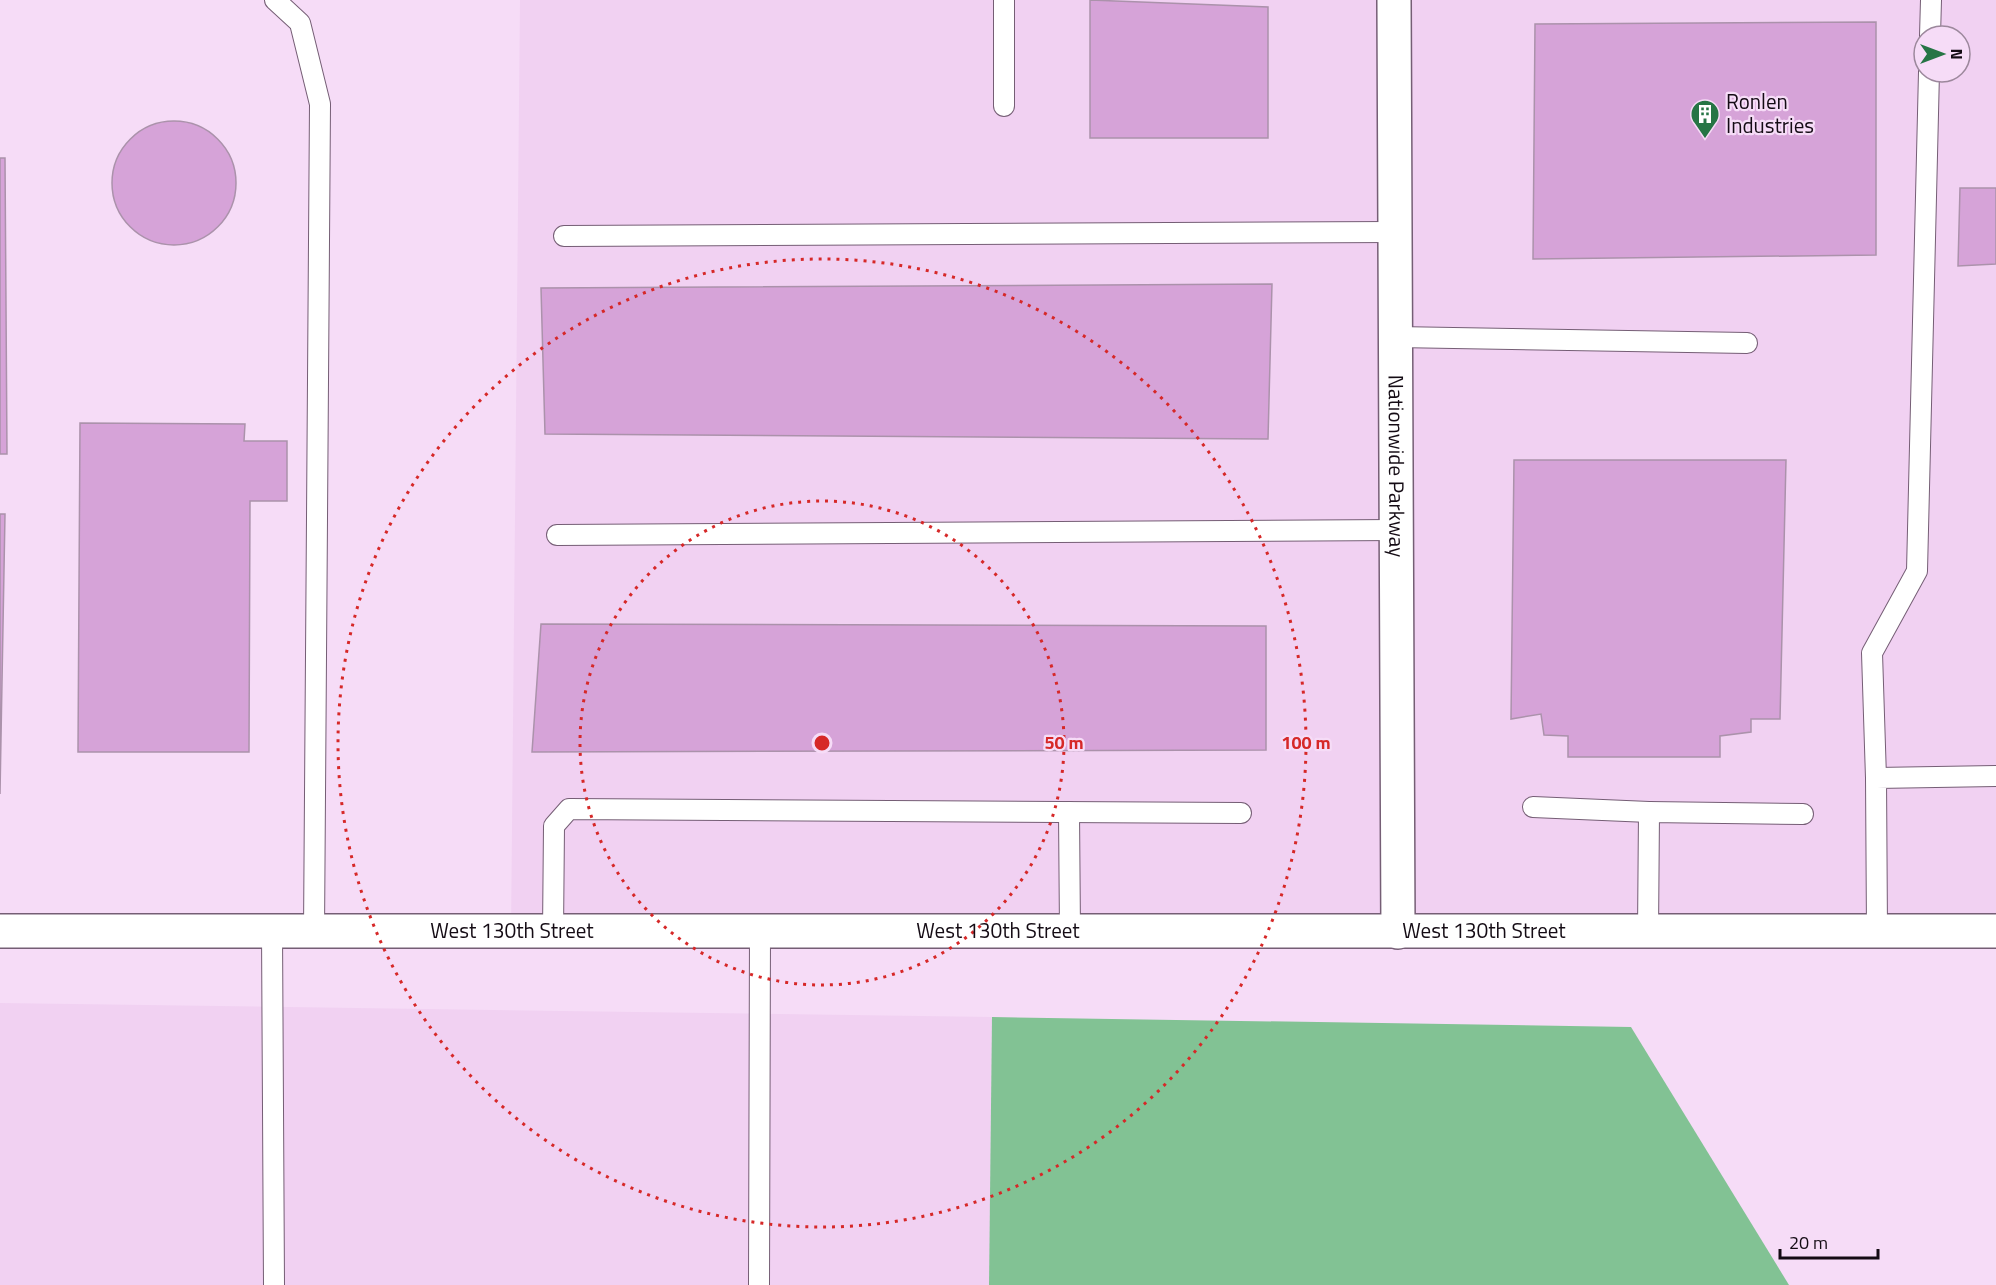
<svg xmlns="http://www.w3.org/2000/svg" width="1996" height="1285" viewBox="0 0 1996 1285" font-family="'Titillium Web',sans-serif">
<style>
.built{fill:#f1d1f2;fill-rule:evenodd}
.forest{fill:#82c294}
.building{fill:#d6a3d8;stroke:#ab92ab;stroke-width:1.5}
.lines{fill:none;stroke-linecap:round;stroke-linejoin:round}
.service-casing{stroke:#755e75;stroke-width:22}
.minor-casing{stroke:#755e75;stroke-width:36}
.secondary-casing{stroke:#755e75;stroke-width:36}
.service{stroke:#fff;stroke-width:20}
.minor{stroke:#fff;stroke-width:33}
.secondary{stroke:#fff;stroke-width:33}
.ring{fill:none;stroke:#d62828;stroke-width:3;stroke-dasharray:3 6}
.labels{text-anchor:middle;stroke-width:4.5;stroke-linejoin:round;paint-order:stroke}
.poi-label{font-size:21px;fill:#140b14;stroke:#f6dcf7;text-anchor:start}
.street-label{font-size:21px;fill:#140b14;stroke:#f6dcf7}
.centre{fill:#d62828;stroke:#f6dcf7;stroke-width:3}
.ring-label{font-size:18px;text-anchor:middle;font-weight:bold;fill:#d62828;stroke:#f6dcf7;stroke-width:4.5;stroke-linejoin:round;paint-order:stroke}
</style>
<rect width="100%" height="100%" fill="#f6dcf7"/>
<g class="built">
<path d="M520 0H1996V928L511 932ZM1924 36H1960V72H1924Z"/>
<polygon points="0,1003 992,1017 989,1285 0,1285"/>
</g>
<polygon class="forest" points="992,1017 1631,1027 1789,1285 989,1285"/>
<g class="building">
<polygon points="1090,0 1268,7 1268,138 1090,138"/>
<polygon points="1876,22 1876,255 1533,259 1535,24"/>
<circle cx="174" cy="183" r="62"/>
<polygon points="0,158 5,158 7,454 0,454"/>
<polygon points="1960,188 1996,188 1996,264 1958,266"/>
<polygon points="1272,284 1268,439 545,434 541,288"/>
<polygon points="80,423 245,424 244,441 287,441 287,501 250,501 249,752 78,752"/>
<polygon points="1514,460 1786,460 1780,719 1751,719 1751,732 1720,736 1720,757 1568,757 1568,736 1544,735 1541,714 1511,719"/>
<polygon points="0,514 5,514 0,794"/>
<polygon points="541,624 1266,626 1266,750 532,752"/>
</g>
<g class="lines">
<g class="service-casing">
<g id="service">
<polyline points="275,0 300,23 320,104 314,932"/>
<polyline points="1930,36 1931,0"/>
<polyline points="1004,106 1004,0"/>
<polyline points="564,236 1395,232"/>
<polyline points="1396,337 1747,343"/>
<polyline points="557,535 1396,530"/>
<polyline points="1876,778 1872,653 1917,571 1929,72"/>
<polyline points="1533,807 1649,812"/>
<polyline points="1069,812 1070,932"/>
<polyline points="272,931 274,1285"/>
<polyline points="1877,931 1876,778 1996,776"/>
<polyline points="553,932 554,826 569,809 1241,813"/>
<polyline points="1648,932 1649,812 1803,814"/>
<polyline points="759,1285 760,932"/>
</g>
</g>
<g class="minor-casing">
<g id="minor">
<path id="s1" d="M1394 0 1398 932"/>
</g>
</g>
<g class="secondary-casing">
<g id="secondary">
<path id="s2" d="M0 931H1996"/>
</g>
</g>
<use href="#service" class="service"/>
<use href="#minor" class="minor"/>
<use href="#secondary" class="secondary"/>
</g>
<g class="ring">
<circle cx="822" cy="743" r="242"/>
<circle cx="822" cy="743" r="484"/>
</g>
<defs>
<g id="building-pin" transform="scale(1.5)"><path d="M0 17L-7.5 6A9.5 9.5 0 1 1 7.5 6Z" fill="#267545" stroke="#f6dcf7"/><path d="M-4-6H4V6H1V3H-1V6H-4ZM-2.5-4.3h1.7v1.8h-1.7ZM.8-4.3h1.7v1.8H.8ZM-2.5-1h1.7V.8h-1.7ZM.8-1h1.7V.8H.8Z" fill="#fff"/></g>
</defs>
<g fill-rule="evenodd">
<use href="#building-pin" x="1705" y="114"/>
</g>
<g class="labels">
<g class="poi-label">
<text x="1726" y="109">Ronlen<tspan x="1726" dy="24">Industries</tspan></text>
</g>
<g class="street-label">
<text dy="7" stroke="none"><textPath href="#s1" startOffset="466">Nationwide Parkway</textPath></text>
<text dy="7" stroke="none"><textPath href="#s2" startOffset="512">West 130th Street</textPath></text>
<text dy="7" stroke="none"><textPath href="#s2" startOffset="998">West 130th Street</textPath></text>
<text dy="7" stroke="none"><textPath href="#s2" startOffset="1484">West 130th Street</textPath></text>
</g>
</g>
<circle cx="822" cy="743" r="9" class="centre"/>
<g class="ring-label">
<text x="1064" y="749">50 m</text>
<text x="1306" y="749">100 m</text>
</g>
<g transform="translate(1942 54) rotate(90)"><circle r="28" fill="#f6dcf7" stroke="#9c889c" stroke-width="1.5"/>
<path d="M0-4.5L10 22L0 15L-10 22Z" fill="#267545"/>
<text y="-9" font-size="16" font-weight="bold" text-anchor="middle" fill="#140b14">N</text>
</g>
<path d="M1780 1249v9h98v-9" fill="none" stroke="#140b14" stroke-width="3"/>
<text x="1789" y="1249" font-size="18" fill="#140b14" stroke="#f6dcf7" stroke-width="4.5" paint-order="stroke">20 m</text>
</svg>
